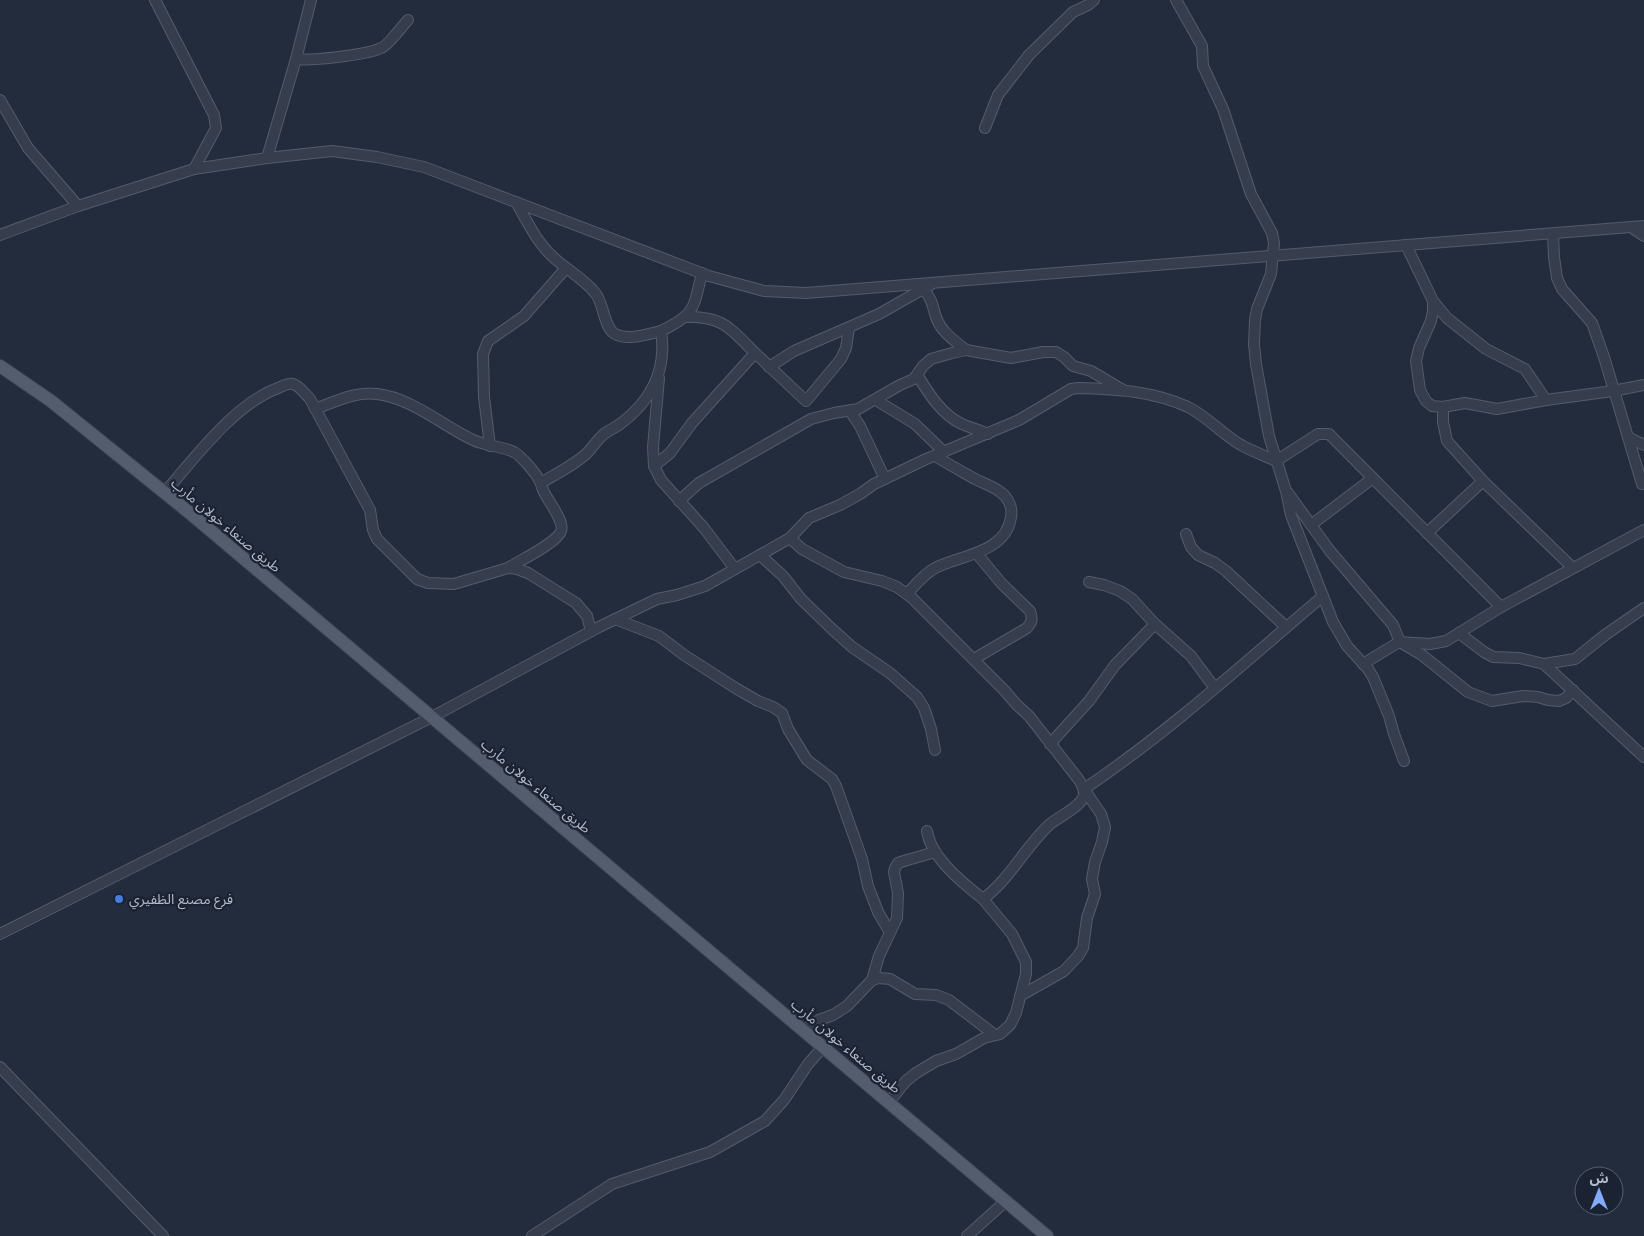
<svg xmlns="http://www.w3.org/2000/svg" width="1644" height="1236" viewBox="0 0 1644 1236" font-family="Figtree,'Noto Sans Arabic',sans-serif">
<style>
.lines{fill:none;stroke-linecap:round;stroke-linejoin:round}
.minor-casing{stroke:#545c6b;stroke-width:12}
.major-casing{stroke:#3f4756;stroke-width:14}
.minor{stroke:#363e4d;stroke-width:10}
.major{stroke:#545d6d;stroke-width:12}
.shop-dot{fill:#3f7fe0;stroke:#1b2332;stroke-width:2}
.labels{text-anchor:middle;stroke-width:4.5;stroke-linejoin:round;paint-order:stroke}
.street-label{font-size:14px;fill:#b1b9c9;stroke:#1b2332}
.poi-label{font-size:14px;fill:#b1b9c9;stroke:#1b2332;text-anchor:start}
</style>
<rect width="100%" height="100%" fill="#222c3d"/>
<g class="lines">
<g class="minor-casing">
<g id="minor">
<polyline points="155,0 214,115 216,128 194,169"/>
<polyline points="1176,0 1202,46 1203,66 1223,109 1251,194 1272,233 1274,243 1271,274 1257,309 1255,320 1254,344 1256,364 1269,436 1286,491 1291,515 1333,622 1347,646 1368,669 1373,677 1389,716 1394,734 1404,761"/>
<path d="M296 59C311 61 367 55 381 48 389 45 401 27 408 20"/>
<polyline points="0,100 28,148 78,206"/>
<polyline points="985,128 998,95 1029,55 1073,12 1088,5 1094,0"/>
<polyline points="267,158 296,59 311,0"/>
<path d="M516 202C527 221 536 241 552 256 565 269 585 279 596 294 604 305 604 328 615 334 628 341 648 334 661 331"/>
<polyline points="1631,227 1644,236"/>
<polyline points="1553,234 1554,257 1557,278 1562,289 1592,323 1604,357 1642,484"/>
<polyline points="0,235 78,206 194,169 267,158 332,151 377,157 424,167 709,276 764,291 806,293 1644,226"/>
<polyline points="1406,245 1433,301 1433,311 1431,321 1419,348 1416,361 1420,390 1426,401 1432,406 1443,407 1465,403 1497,409 1546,400 1613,391 1644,385"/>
<path d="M923 289C933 300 932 305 936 317 941 332 955 341 966 350"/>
<polyline points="1433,301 1447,318 1486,349 1525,369 1546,400"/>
<polyline points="755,353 806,401 841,359 846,348 849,328"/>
<polyline points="769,367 794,351 879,314 930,285"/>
<path d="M918 376C929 394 942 415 962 424 971 428 980 430 988 434"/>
<polyline points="659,378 653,447 654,466 661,480 704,528 735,569"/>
<polyline points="876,400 915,424 944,452"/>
<polyline points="1443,407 1443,422 1447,441 1483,481 1572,567"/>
<path d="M315 409C335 402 355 391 377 394 412 398 443 426 473 440 486 446 501 446 514 452 520 455 536 473 539 480 541 483 542 487 543 490 547 500 565 521 561 531 557 543 519 561 508 568"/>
<polyline points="850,411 860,426 885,479"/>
<polyline points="1628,437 1644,445"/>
<polyline points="490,446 484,397 483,354 488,341 524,316 566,268"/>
<path d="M654 466 670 453 692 423 755 353C730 328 723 316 686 317"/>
<path d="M541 483C555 474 573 466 586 454 592 448 597 440 604 434 609 430 615 428 620 424 651 401 667 370 661 331 696 314 693 309 702 273"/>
<path d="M164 493C195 458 234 404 278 388 283 386 288 383 293 384 300 386 305 394 310 399L370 510 373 530 377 539 417 579 428 583 454 584 508 568 517 569 528 573 576 603 587 616 591 631"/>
<polyline points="1288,493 1330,551 1393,625 1400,642 1422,655 1468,692 1492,701 1523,696 1538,697 1548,700 1559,701 1566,698 1573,690"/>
<polyline points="679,501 699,483 811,419 834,413 858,409 900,385 914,379 923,366 931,359 952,353 966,350 1011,358 1043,352 1056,352 1064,357 1073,366 1091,371 1123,390"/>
<polyline points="1311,525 1373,478"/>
<polyline points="1427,533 1483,481"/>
<polyline points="1186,534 1191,547 1198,555 1215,563 1226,571 1286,627"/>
<path d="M790 538 809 518 840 505 860 494 874 484 924 460 1019 420 1071 389 1078 388C1116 389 1153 391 1188 407 1208 417 1222 434 1241 445 1252 451 1265 456 1276 461L1318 434H1329L1501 607"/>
<polyline points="760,555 783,576 801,599 832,629 852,647 890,673 917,697 924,708 931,729 935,750"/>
<polyline points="1089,582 1104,585 1120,591 1132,599 1155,624 1191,656 1214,687"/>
<path d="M907 594C915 585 924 574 935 568 961 555 1006 553 1011 517 1013 507 1008 497 999 491 992 486 983 483 975 479 961 471 948 464 935 456"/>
<polyline points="615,619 659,636 684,655 737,689 758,701 773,707 782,713 788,729 807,760 832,779 836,786 862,859 868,886 878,912 889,931"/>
<polyline points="1459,633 1484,652 1493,657 1519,658 1544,664 1575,659 1605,635 1644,608"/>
<path d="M974 659 1027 628C1032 622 1033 619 1030 611L1002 584 977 554"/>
<polyline points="1363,664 1399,642 1430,644 1446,641 1501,607 1644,530"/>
<polyline points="1544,664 1644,757"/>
<polyline points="1050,744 1089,701 1115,665 1155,624"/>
<path d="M927 831C931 858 963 883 983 899"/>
<path d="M0 934 432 717 599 627 657 599 677 595 705 586 790 538 802 549 844 572 882 581 897 587 912 598 1004 690 1017 705 1029 716 1079 780C1082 785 1086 791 1083 798 1078 808 1059 817 1050 824 1025 847 1010 879 983 899L1012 934 1026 962V974L1016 1013 1010 1025 1000 1034 984 1038 956 1054 936 1061 916 1073 906 1081 889 1102"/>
<polyline points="872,980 879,956 897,918 898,893 894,872 895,868 898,863 904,861 935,852"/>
<path d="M1020 996 1064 971 1078 956 1083 948 1087 918 1095 894 1092 879 1095 862 1102 842 1105 827 1101 814 1084 789C1169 732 1245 662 1323 596"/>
<polyline points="804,1030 819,1020 833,1015 847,1006 872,980 879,978 890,979 915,994 936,995 949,1000 995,1035"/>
<polyline points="0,1067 163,1236"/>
<polyline points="532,1236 612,1184 710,1152 765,1121 784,1100 808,1064 823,1047"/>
<polyline points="967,1236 1006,1201"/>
</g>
</g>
<g class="major-casing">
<polyline id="major" points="0,366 51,401 191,514 1047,1236"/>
</g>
<use href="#minor" class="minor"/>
<use href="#major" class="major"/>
</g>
<circle class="shop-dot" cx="119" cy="899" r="5"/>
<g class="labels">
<g class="street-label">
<text transform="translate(226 525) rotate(40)" y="5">طريق صنعاء خولان مأرب</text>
<text transform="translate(536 786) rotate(40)" y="5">طريق صنعاء خولان مأرب</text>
<text transform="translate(846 1046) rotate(40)" y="5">طريق صنعاء خولان مأرب</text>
</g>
<g class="poi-label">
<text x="129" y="904">فرع مصنع الظفيري</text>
</g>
</g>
<g transform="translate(1599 1191)"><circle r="24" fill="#1b2332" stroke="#575f6e"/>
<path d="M0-4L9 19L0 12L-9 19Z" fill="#82aafd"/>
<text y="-8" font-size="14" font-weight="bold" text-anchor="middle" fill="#b1b9c9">ش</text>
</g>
</svg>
